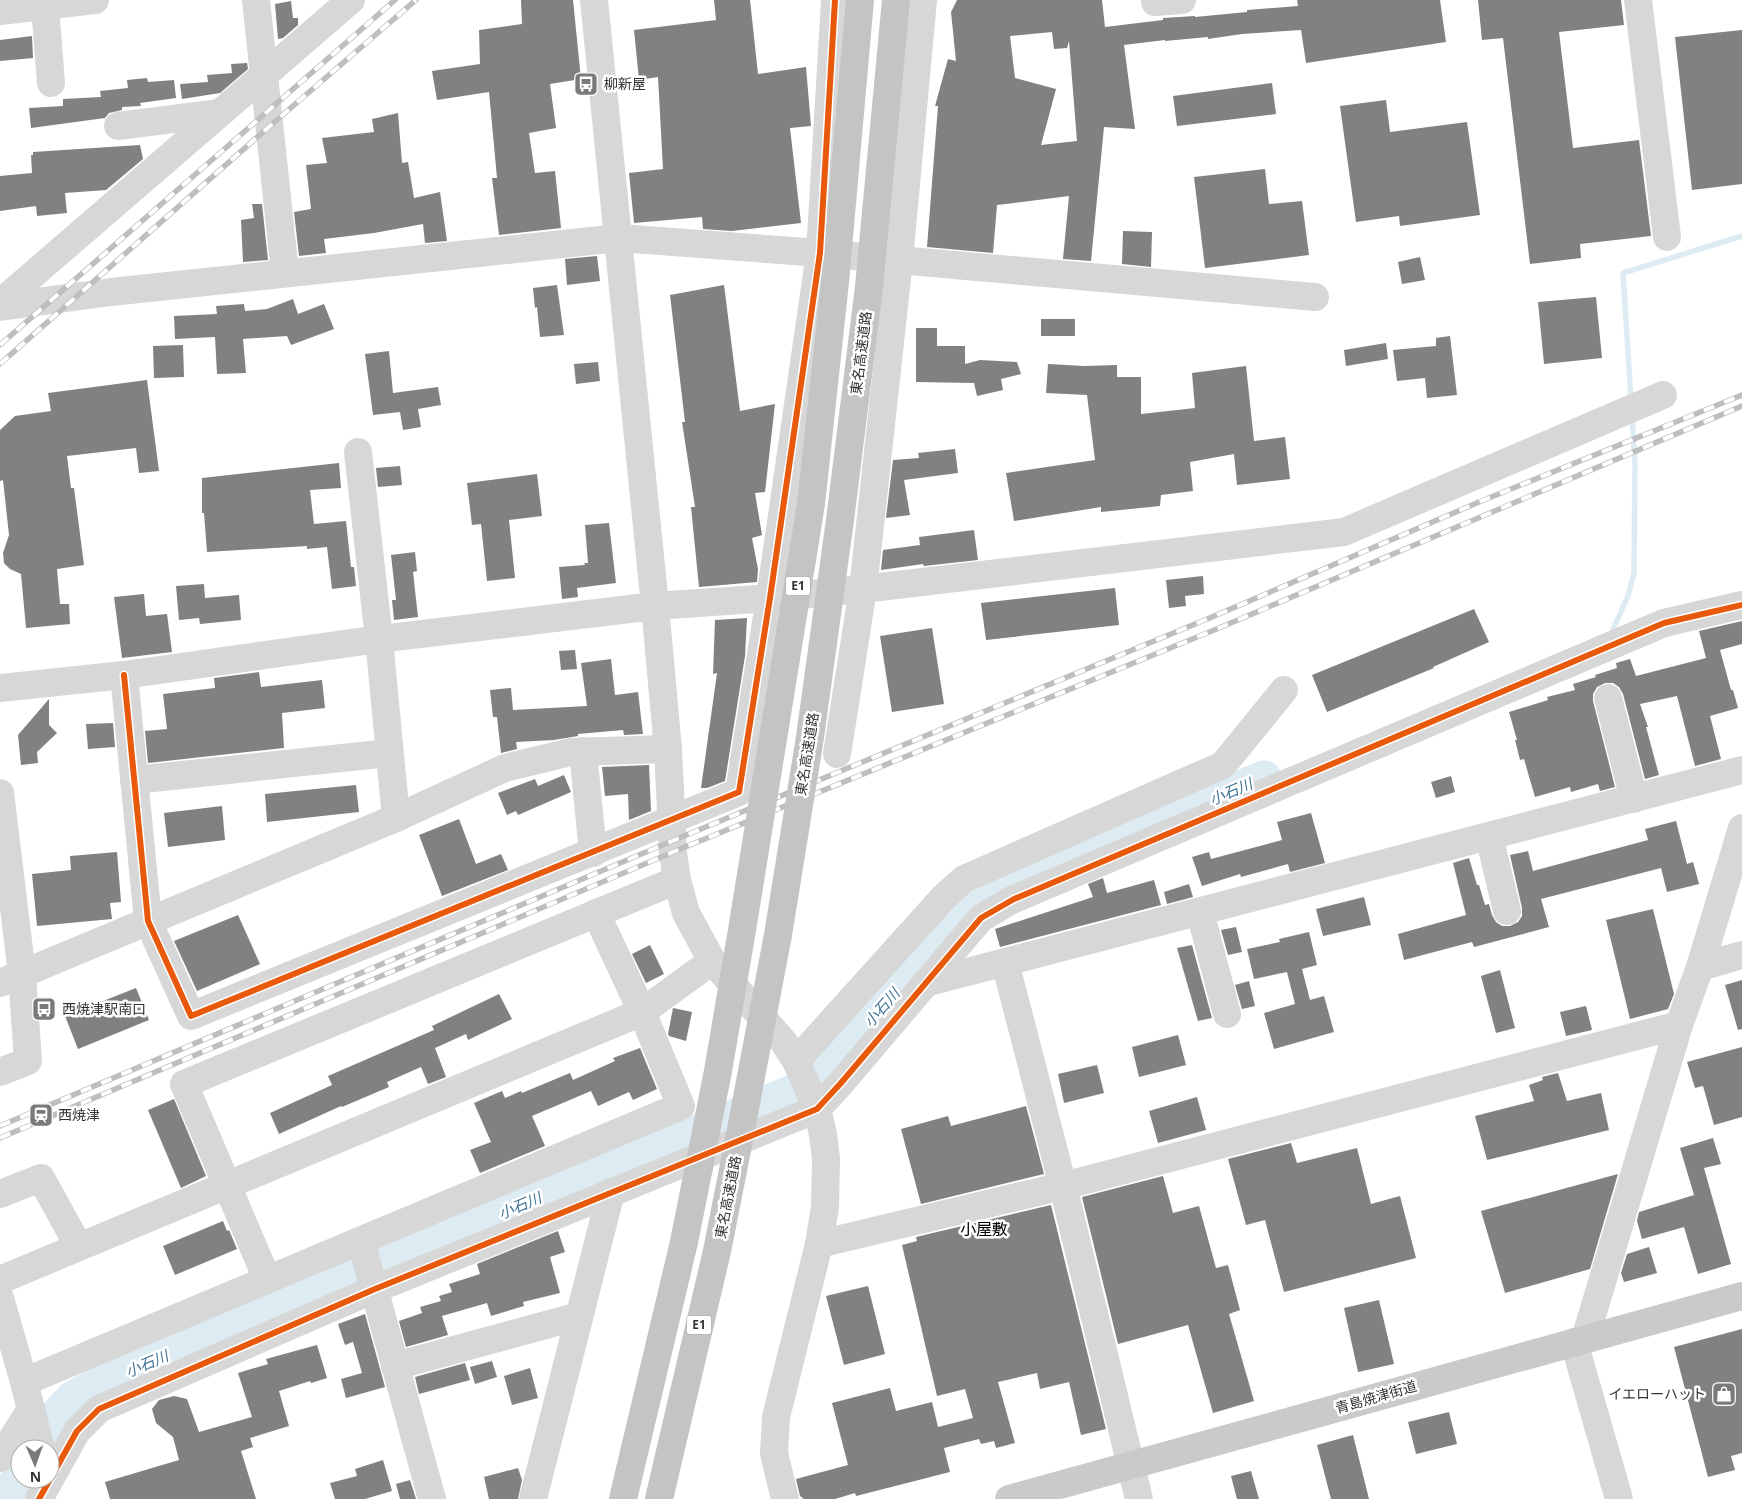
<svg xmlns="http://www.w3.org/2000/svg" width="1742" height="1499" viewBox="0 0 1742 1499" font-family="'Noto Sans','Noto Sans JP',sans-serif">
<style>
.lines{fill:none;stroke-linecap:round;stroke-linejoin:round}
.stream{stroke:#ddebf3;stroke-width:5.5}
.river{stroke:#ddebf3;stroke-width:35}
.building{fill:#818181;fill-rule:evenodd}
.minor{stroke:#d7d7d7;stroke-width:28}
.major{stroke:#cacaca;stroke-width:28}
.highway{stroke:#c4c4c4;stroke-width:28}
.rail-casing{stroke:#bebebe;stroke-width:5.5}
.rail{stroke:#fff;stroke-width:4;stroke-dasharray:11;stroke-linecap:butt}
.highway-bridge{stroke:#c4c4c4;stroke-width:28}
.cycleway-casing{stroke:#fff;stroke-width:9}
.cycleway{stroke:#e8590c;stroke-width:6}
.labels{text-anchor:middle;stroke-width:5;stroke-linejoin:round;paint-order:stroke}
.shield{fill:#fff;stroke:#707070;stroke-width:1}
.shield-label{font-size:12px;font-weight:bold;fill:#333}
.poi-label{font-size:14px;fill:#333;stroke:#fff;text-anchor:start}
.street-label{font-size:14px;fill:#333;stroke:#fff}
.water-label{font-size:15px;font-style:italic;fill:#3f7597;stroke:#fff}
.quarter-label{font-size:16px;fill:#000;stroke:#fff}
</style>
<rect width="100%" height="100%" fill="#fff"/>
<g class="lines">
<g class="stream">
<polyline points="1631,399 1623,273 1742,236"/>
<polyline points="1611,634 1628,596 1634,573 1635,464 1632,416"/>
</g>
<g class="river">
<polyline points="37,1449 58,1414 73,1398 95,1386 795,1091 815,1081 833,1065 966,911 995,890 1264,778"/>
<polyline points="6,1499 20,1476"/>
</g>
</g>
<g class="building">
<polygon points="521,0 573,0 581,79 550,84 556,128 529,133 535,173 555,171 561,228 499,235 492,178 497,178 489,92 437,100 432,71 480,64 479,30 522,24"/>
<polygon points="714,0 750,0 758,74 806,67 811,126 790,128 801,223 732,231 703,229 702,217 634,223 629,173 663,169 658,77 639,80 634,30 716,20"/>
<path d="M957 0H1102L1105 27 1163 20V18L1195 16V17L1247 12V10L1298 6 1297 0H1440L1446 42 1306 63 1301 30 1242 34 1208 39V37L1165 41V40L1124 45 1135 129 1104 127 1091 261 1063 259 1069 196 997 205 993 253 927 247 938 106H935L948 59 956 61 951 12ZM1052 32 1054 49 1067 48 1069 41 1077 141 1041 145 1056 89 1015 78 1010 36Z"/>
<polygon points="1478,0 1621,0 1624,25 1559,32 1573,148 1639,140 1651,236 1580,244 1581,258 1530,264 1503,38 1482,40"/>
<polygon points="291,1 293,18 298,18 298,25 283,38 278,39 275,4"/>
<polygon points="1742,30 1742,184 1692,190 1675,37"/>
<polygon points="32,36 33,58 0,61 0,40"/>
<polygon points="247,63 248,69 220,93 182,99 180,84 208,82 207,75 232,73 231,64"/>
<polygon points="147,78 148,82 174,80 176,98 140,103 141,106 122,107 122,110 109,113 105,118 31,128 29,108 63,106 63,99 101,97 100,91 128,88 127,80"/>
<polygon points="1272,83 1276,114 1177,126 1173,96"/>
<polygon points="1386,100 1390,132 1467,122 1480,215 1400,226 1399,216 1356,222 1340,106"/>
<polygon points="398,113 402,163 408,162 414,198 440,192 447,241 425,243 423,224 374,233 324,239 326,253 299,256 294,212 311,209 306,165 327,163 322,138 374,132 372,119"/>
<polygon points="140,145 143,159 106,190 65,193 67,213 37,216 36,206 0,211 0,176 32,173 31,155 33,155 33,152"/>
<polygon points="1265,169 1269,204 1302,201 1309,255 1205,268 1194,177"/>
<polygon points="252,204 262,204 268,260 243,262 241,220 254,218"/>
<polygon points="1123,231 1152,232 1151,267 1122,264"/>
<polygon points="597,256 600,281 567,285 565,259"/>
<polygon points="1420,257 1425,280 1402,284 1398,262"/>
<polygon points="557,285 564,335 540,337 537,307 535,308 533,288"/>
<polygon points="724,285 740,411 775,404 765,492 755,493 762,535 752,538 758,569 757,582 699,587 691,507 695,507 682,422 685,422 670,295"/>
<polygon points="1596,297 1602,358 1544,364 1538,302"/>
<polygon points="293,299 298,314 324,304 334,329 291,345 287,336 243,339 246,373 217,374 215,337 175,339 174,316 217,314 216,306 244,304 245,311 267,309"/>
<rect x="1041" y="319" width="34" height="17"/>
<polygon points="916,328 937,328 937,346 965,346 965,364 980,360 1017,362 1021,374 1001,379 1003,390 977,396 974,383 916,382"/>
<polygon points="1450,336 1457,395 1427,398 1425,378 1397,381 1393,350 1436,346 1436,338"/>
<polygon points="1386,343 1388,359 1346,366 1344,350"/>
<polygon points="183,345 184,377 154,378 153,346"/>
<polygon points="389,351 393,393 438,387 441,405 418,409 421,427 403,430 400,412 373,415 365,354"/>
<polygon points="598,362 600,381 576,384 574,364"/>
<polygon points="1048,364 1084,366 1117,365 1117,377 1141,377 1141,414 1195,408 1192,373 1246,366 1254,441 1285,437 1290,479 1237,485 1234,454 1190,462 1193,491 1161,495 1160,506 1101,512 1101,507 1014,521 1006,473 1095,460 1087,395 1046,393"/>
<polygon points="147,380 159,471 139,473 136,448 67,456 71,488 74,488 84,565 57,569 60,604 69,604 70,624 26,628 21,574 10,569 4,563 3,553 9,535 3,480 0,481 0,430 15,416 51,411 48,393"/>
<polygon points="955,449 958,473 904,480 910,515 886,518 893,460 919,458 918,453"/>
<polygon points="339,463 341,488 310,490 314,524 346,521 351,567 354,567 356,586 332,589 327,547 307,549 307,546 207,552 204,513 202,513 202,478"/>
<polygon points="400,466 402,485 378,487 376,468"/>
<polygon points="537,474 542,516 509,520 515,578 487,581 481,524 472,525 467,483"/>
<polygon points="609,523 616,583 577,588 578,597 562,599 559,567 585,565 584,563 588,563 585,525"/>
<polygon points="974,530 978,560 924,566 923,564 881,570 883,550 920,545 919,537"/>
<polygon points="415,552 417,571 413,572 418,617 394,620 392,600 396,600 391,555"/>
<polygon points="1203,576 1204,594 1185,596 1186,606 1169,608 1166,580"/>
<polygon points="204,584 205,598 239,595 241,620 200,624 199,618 179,620 176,586"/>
<polygon points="1115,588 1119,625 986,640 981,603"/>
<polygon points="144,594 146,616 167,614 172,652 122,658 114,597"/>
<polygon points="1474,609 1489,642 1433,667 1434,668 1327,712 1312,675"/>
<polygon points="747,618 745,656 725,781 707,788 701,788 717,673 713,674 715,620"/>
<polygon points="1742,621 1742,644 1720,650 1731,690 1733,690 1738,708 1710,716 1721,759 1695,766 1677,696 1640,704 1648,727 1646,727 1659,775 1645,779 1623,694 1619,687 1613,683 1605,683 1597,687 1593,694 1593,701 1615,787 1600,791 1598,784 1571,792 1570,787 1535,797 1524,759 1520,760 1515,740 1517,740 1509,712 1548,700 1547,697 1575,690 1573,684 1596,677 1595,675 1617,668 1616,663 1630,659 1636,676 1706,658 1699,631"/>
<polygon points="932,628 944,704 892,712 880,636"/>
<polygon points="575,650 577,669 561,670 559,651"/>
<polygon points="611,659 615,695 638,692 643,734 624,735 623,730 578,734 578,736 554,740 516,742 517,749 501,753 497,717 493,717 490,690 511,688 513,710 587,706 581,663"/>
<polygon points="259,672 261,687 322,680 325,708 282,713 284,748 148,763 145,731 167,729 163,694 215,688 214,678"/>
<polygon points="49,699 49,725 57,733 37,752 38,763 21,765 18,735"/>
<polygon points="113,723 115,747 88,749 86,724"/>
<polygon points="649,765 651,811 629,820 628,794 605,796 602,767"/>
<polygon points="564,775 571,792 518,815 516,811 507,815 498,793 535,779 538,786"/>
<polygon points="1451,776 1455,792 1436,798 1431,782"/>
<polygon points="356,785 359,812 267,822 265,794"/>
<polygon points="222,806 225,840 168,847 164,813"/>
<polygon points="1311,813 1325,863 1290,872 1288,864 1241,877 1240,874 1202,886 1192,857 1209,852 1211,859 1282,840 1277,822"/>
<polygon points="459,819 476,864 501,854 508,870 442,896 419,835"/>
<polygon points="1676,821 1687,864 1693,862 1699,884 1667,892 1661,868 1541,899 1549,927 1474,947 1472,942 1404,960 1398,934 1466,915 1453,863 1469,858 1477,885 1479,885 1485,905 1489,904 1492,915 1496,922 1502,926 1510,926 1518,922 1522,916 1522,908 1510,855 1528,851 1533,871 1648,840 1645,829"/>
<polygon points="117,852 121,902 110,903 112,919 37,926 32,874 71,870 70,856"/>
<polygon points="1103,878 1107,893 1154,880 1161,905 1000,947 995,929 1093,897 1088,884"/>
<polygon points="1189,884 1193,897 1167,904 1164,892"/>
<polygon points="1364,897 1371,925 1323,936 1316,909"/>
<polygon points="1653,909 1674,994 1668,1009 1630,1019 1606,920"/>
<polygon points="238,915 260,964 197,991 174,941"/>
<polygon points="1236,927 1242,952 1228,955 1221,930"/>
<polygon points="1309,932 1317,965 1302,969 1310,1000 1324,996 1334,1032 1274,1049 1264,1013 1295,1004 1287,972 1254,979 1247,949 1280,942 1279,939"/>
<polygon points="650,945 664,974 646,983 632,954"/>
<polygon points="1192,945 1212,1018 1198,1021 1177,948"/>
<polygon points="1500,970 1515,1028 1496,1033 1481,976"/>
<polygon points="1742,980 1742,1029 1738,1030 1725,985"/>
<polygon points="1249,981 1255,1006 1242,1009 1235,985"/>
<polygon points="136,988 149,1020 78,1049 65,1016"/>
<polygon points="499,994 512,1019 468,1040 466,1034 435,1048 446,1077 428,1084 421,1067 387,1082 389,1087 342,1107 341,1106 279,1134 270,1113 332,1085 328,1076 434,1030 432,1026"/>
<polygon points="1586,1006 1592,1030 1566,1036 1560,1012"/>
<polygon points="673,1008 692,1012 686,1041 669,1036 668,1034"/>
<polygon points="1178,1035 1186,1065 1139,1077 1132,1047"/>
<polygon points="1742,1047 1742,1117 1714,1125 1703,1086 1695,1088 1687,1062"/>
<polygon points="640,1048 657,1089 633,1100 629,1092 598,1106 591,1091 532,1116 545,1146 480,1173 470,1150 491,1142 474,1103 502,1091 505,1098 521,1091 522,1093 570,1073 573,1080 615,1061 613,1058"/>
<polygon points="1097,1065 1104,1093 1064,1103 1058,1074"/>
<polygon points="1558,1073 1567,1101 1601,1093 1609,1130 1487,1160 1475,1116 1534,1101 1529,1085 1543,1080 1542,1077"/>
<polygon points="1197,1097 1206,1130 1158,1143 1149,1111"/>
<polygon points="174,1099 206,1176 181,1188 148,1110"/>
<polygon points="1026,1106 1044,1174 921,1204 901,1129 948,1116 951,1126"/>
<polygon points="1713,1138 1721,1164 1704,1168 1731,1264 1698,1274 1684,1227 1642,1239 1637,1221 1639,1212 1694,1195 1680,1148"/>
<polygon points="1291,1143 1297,1163 1357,1148 1371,1204 1400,1196 1416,1258 1284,1292 1265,1220 1246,1225 1228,1159"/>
<polygon points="1618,1174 1590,1269 1505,1293 1481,1211"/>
<polygon points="1163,1176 1173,1213 1199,1206 1216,1268 1228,1265 1240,1310 1229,1314 1254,1401 1213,1413 1188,1325 1118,1344 1082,1197"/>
<polygon points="1051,1205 1106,1429 1081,1435 1069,1382 1040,1389 1037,1373 998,1382 1015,1443 996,1448 994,1441 981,1444 979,1439 944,1448 950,1472 856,1496 855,1493 835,1499 804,1499 800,1496 796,1479 848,1465 832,1403 890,1388 896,1411 932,1402 938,1427 973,1418 965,1389 937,1396 902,1245 917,1241 916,1237"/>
<polygon points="223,1221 227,1231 229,1230 237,1249 175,1275 163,1246"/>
<polygon points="558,1231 565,1252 550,1257 560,1293 523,1302 524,1306 491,1316 487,1303 442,1316 448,1335 406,1347 399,1321 422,1313 420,1307 441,1301 439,1296 452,1292 449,1284 480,1274 477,1264"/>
<polygon points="1649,1247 1657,1273 1624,1282 1621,1273 1627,1254"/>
<polygon points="868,1286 885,1354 844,1365 826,1296"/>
<polygon points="1379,1300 1394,1364 1358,1372 1344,1308"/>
<polygon points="365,1314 385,1387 346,1398 341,1379 362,1373 353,1342 345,1345 338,1324"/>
<polygon points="1742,1329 1742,1453 1731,1456 1735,1470 1708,1477 1674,1347"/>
<polygon points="317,1345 327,1378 311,1383 310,1381 279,1391 289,1426 250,1438 253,1447 241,1451 256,1499 110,1499 105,1482 179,1460 173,1437 156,1423 152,1409 159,1400 174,1396 187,1399 199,1432 252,1417 238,1373 268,1364 266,1359"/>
<polygon points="492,1361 497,1377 475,1384 470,1367"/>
<polygon points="465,1363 470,1380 419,1394 415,1377"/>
<polygon points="530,1368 538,1398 512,1405 504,1376"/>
<polygon points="1449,1412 1457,1444 1416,1454 1408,1422"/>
<polygon points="1353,1435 1369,1499 1331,1499 1317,1445"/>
<polygon points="383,1460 392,1491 365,1499 335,1499 330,1483 357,1476 355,1469"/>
<polygon points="518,1468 522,1480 518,1499 489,1499 484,1477"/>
<polygon points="1251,1471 1259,1499 1237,1499 1231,1476"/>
<polygon points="410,1480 416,1499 400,1499 396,1484"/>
</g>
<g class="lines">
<g class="minor">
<polyline points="256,0 285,273"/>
<polyline points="594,0 655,606 668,749 673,852 677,880 686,913 712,961 783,1041 796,1061 817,1109 823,1134 826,1159 825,1207 819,1244 776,1417 774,1453 785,1499"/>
<polyline points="1155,0 1155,2 1182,0"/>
<polyline points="1638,0 1667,237"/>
<polyline points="45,6 51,83"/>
<polyline points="0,11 95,0"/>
<polyline points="118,126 220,113"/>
<polyline points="0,303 351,0"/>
<polyline points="0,307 111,292 619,238 820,253 1315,297"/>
<polyline points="358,452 379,639 396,818"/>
<polyline points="124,675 148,921 191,1016 739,792 770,598 820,253 835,0"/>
<polyline points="0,688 124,675 379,639 655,606 770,598 863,589 1344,532 1663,395"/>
<polyline points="1608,698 1634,799"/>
<polyline points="583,751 593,853"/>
<polyline points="837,754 863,589 899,260 923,0"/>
<polyline points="134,780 389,753"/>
<polyline points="0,793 22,974 28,1061 0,1072"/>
<polyline points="1489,836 1507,911"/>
<polyline points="1200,912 1227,1014"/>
<polyline points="1005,962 1063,1186 1139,1499"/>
<polyline points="1700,967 1742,955"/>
<polyline points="0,983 396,818 505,768 571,752 668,749"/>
<polyline points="925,983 1742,770"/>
<polyline points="796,1061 944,897 964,879 1223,765 1284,690"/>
<polyline points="0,1194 41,1178 79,1247"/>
<polyline points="361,1241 432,1499"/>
<polyline points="819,1244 1063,1186 1679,1025"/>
<polyline points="267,1279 184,1084 677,880"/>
<polyline points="0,1280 642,1012 712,961"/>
<polyline points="0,1298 24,1382 41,1449"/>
<polyline points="1585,1339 1679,1025 1700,967 1742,828"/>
<polyline points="1574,1342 1619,1499"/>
<polyline points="395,1366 579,1316"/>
<path d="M24 1382C243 1289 462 1199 681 1106L642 1012 596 913"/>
<polyline points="0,1458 31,1409"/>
<polyline points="39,1499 77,1431 99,1409 375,1289 817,1109 841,1083 981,918 1014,899 1664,623 1742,605"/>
<polyline points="533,1499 611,1192"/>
</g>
<polyline class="major" points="1009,1499 1742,1296"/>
<g class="highway">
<polyline points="623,1499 684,1242 699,1167"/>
<polyline points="659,1499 717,1251 737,1150"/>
</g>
<g class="rail-casing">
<g id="rail">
<polyline points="0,345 395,0"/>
<polyline points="0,364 279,118 416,0"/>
<polyline points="0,1126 672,841 1212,617 1479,502 1742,395"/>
<polyline points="0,1138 673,852 1219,628 1742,406"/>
</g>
</g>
<use href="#rail" class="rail"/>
<g class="highway-bridge">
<polyline points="737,1150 778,935 810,737 840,520 869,287 896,0"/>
<polyline points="699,1167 718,1071 742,930 811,504 835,282 860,0"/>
</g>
<g class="cycleway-casing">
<g id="cycleway">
<polyline points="124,675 148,921 191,1016 739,792 770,598 820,253 835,0"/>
<polyline points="39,1499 77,1431 99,1409 375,1289 817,1109 841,1083 981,918 1014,899 1664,623 1742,605"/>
</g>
</g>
<use href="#cycleway" class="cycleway"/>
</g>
<defs>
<g id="bus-square" transform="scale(1.25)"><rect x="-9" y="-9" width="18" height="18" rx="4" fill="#7a7a7a" stroke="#fff"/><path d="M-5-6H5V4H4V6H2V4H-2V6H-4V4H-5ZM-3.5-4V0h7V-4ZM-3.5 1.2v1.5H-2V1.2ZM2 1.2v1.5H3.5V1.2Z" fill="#fff"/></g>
<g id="station-square" transform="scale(1.25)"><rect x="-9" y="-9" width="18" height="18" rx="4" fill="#7a7a7a" stroke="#fff"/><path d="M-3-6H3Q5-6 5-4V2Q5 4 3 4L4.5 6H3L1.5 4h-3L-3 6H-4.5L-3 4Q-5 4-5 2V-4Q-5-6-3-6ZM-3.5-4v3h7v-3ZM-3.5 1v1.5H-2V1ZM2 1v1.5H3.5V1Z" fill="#fff"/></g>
<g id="shop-square" transform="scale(1.25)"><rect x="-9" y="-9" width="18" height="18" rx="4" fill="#7a7a7a" stroke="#fff"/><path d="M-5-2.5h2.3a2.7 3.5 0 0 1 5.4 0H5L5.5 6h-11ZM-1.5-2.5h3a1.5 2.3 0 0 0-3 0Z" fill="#fff"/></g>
</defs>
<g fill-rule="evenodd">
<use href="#bus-square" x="586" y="84"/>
<use href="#bus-square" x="44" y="1009"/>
<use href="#station-square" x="41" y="1115"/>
<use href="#shop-square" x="1724" y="1394"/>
</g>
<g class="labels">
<g class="shield">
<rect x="785.5" y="576.5" width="25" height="19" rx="4"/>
<rect x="686.5" y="1315.5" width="25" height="19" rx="4"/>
</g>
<g class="shield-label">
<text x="798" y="590">E1</text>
<text x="699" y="1329">E1</text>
</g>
<g class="poi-label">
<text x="604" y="89">柳新屋</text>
<text x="62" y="1014">西焼津駅南口</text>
<text x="58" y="1120">西焼津</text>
<text x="1706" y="1399" text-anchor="end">イエローハット</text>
</g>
<g class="street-label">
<text transform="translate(861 353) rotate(-83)" y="5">東名高速道路</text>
<text transform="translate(807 754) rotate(-81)" y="5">東名高速道路</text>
<text transform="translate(728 1197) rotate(-79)" y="5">東名高速道路</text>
<text transform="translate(1376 1397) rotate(-16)" y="5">青島焼津街道</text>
</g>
<g class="water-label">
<text transform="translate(1231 792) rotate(-23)" y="5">小石川</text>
<text transform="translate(882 1008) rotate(-49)" y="5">小石川</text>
<text transform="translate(520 1206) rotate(-23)" y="5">小石川</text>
<text transform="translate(147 1364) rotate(-23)" y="5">小石川</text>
</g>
<g class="quarter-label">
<text x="984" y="1235">小屋敷</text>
</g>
</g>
<g transform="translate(35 1464) rotate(178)"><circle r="24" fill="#ffffff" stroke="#adadad"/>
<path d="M0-4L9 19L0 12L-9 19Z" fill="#7a7a7a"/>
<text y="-8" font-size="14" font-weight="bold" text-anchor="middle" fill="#333333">N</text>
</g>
</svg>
